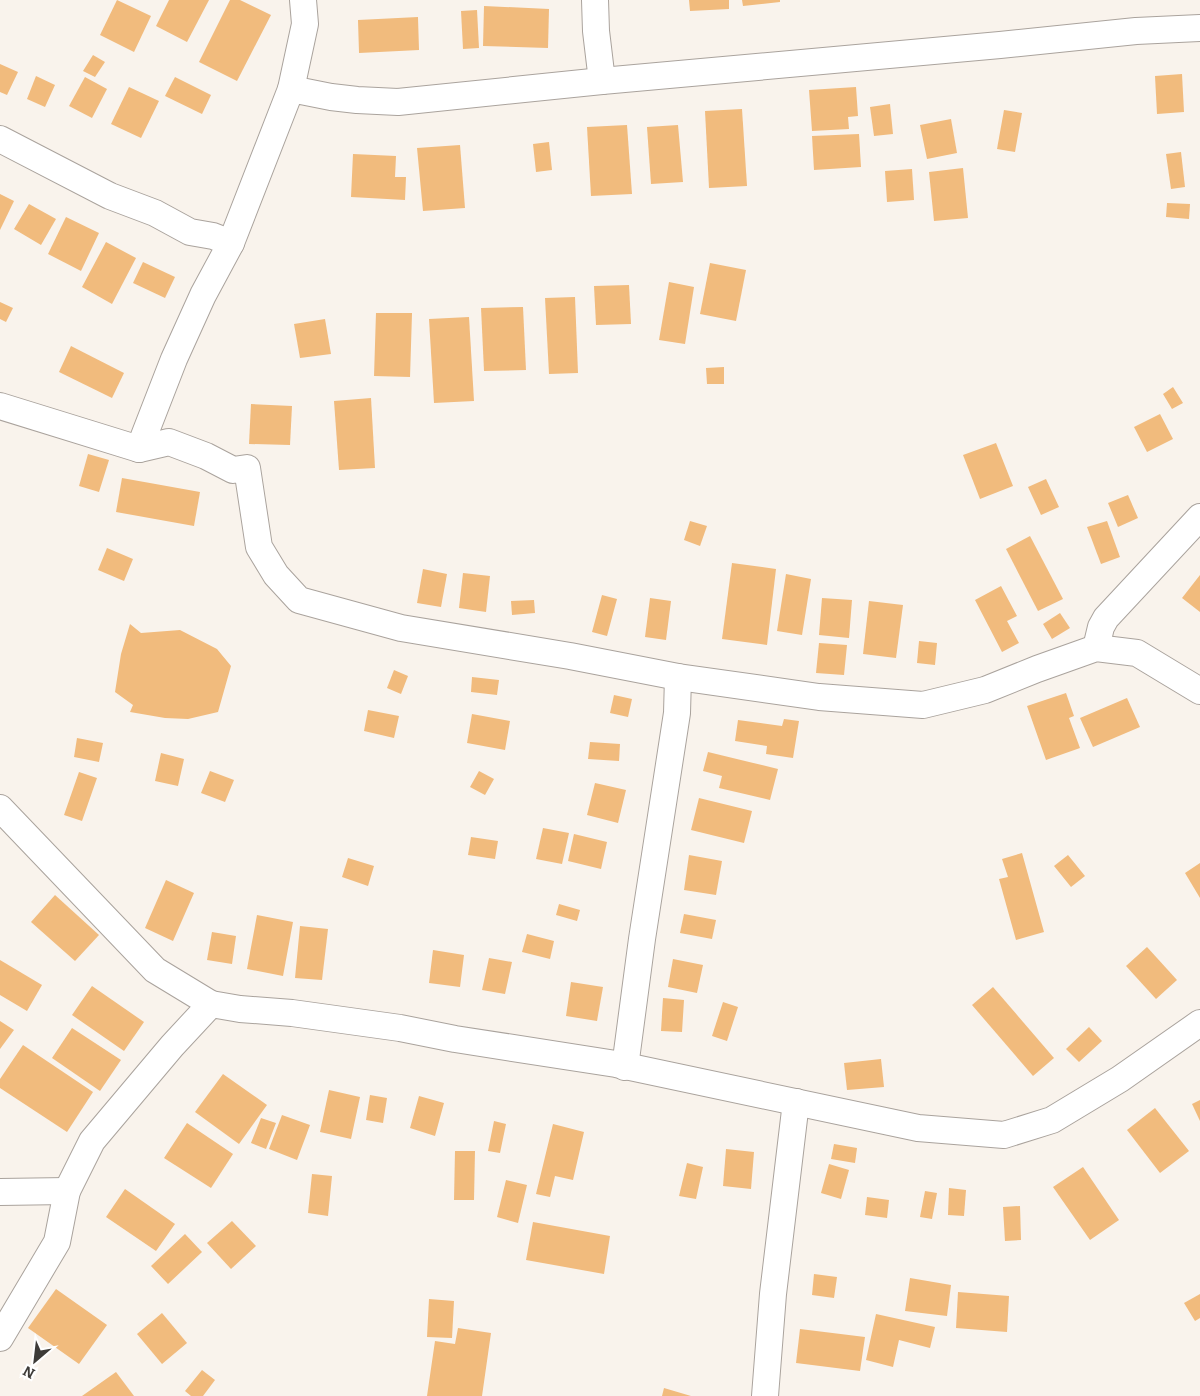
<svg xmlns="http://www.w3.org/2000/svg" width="1200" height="1396" viewBox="0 0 1200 1396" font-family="Bitter,serif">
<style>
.building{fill:#f1bb7d}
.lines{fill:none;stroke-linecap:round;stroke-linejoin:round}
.minor-casing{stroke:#aaa39d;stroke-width:28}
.minor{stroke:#fff;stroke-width:26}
</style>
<rect width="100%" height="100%" fill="#f9f3ec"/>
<g class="building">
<polygon points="117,0 151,16 134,52 100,35"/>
<polygon points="169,0 209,0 187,42 156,26"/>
<polygon points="230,0 240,0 271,15 237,81 199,62"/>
<polygon points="689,0 729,0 729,9 690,11"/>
<polygon points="742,0 780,0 780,2 743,6"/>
<polygon points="484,6 549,9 548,48 483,46"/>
<polygon points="477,10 479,48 463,49 461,11"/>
<polygon points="418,17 419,50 359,53 358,20"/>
<polygon points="93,55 105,62 95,77 83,71"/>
<polygon points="0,64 18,72 7,95 0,92"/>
<polygon points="1182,74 1184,112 1157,114 1155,76"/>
<polygon points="36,76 55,85 45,107 27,99"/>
<polygon points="85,77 107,89 92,118 69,106"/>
<polygon points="175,77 211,95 202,114 165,96"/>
<polygon points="129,87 159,101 141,138 111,124"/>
<polygon points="856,87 858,116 848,117 849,129 812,131 809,90"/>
<polygon points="890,104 893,134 874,136 870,107"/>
<polygon points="742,109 747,186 709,188 705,111"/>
<polygon points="1004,110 1022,113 1015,152 997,149"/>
<polygon points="951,119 957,153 927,159 920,125"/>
<polygon points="627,125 632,194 591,196 587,127"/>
<polygon points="678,125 683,182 651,184 647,127"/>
<polygon points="859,134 861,167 814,170 812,136"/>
<polygon points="549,142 552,170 536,172 533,144"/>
<polygon points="460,145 465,208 423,211 417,148"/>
<polygon points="1181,152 1185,187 1171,189 1166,154"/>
<polygon points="353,154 396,156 395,177 406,177 405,200 351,197"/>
<polygon points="963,168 968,218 934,221 929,172"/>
<polygon points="912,169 914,200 887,202 885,171"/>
<polygon points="0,194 14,201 0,230"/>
<polygon points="1167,203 1190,204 1189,219 1166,217"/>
<polygon points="29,204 56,219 41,245 14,229"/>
<polygon points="66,217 99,233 81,271 48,254"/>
<polygon points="106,242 136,258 112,304 82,287"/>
<polygon points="143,262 175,277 165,298 133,283"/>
<polygon points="710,263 746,270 736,321 700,314"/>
<polygon points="669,282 694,287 685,344 659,340"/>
<polygon points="629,285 631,324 596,325 594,286"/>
<polygon points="575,297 578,373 549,374 545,298"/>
<polygon points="0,302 13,308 6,322 0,319"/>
<polygon points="523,307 526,370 484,371 481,308"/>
<polygon points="376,313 412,313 410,377 374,376"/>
<polygon points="469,317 474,401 434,403 429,319"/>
<polygon points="325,319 331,354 300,358 294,324"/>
<polygon points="71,346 124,373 112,398 59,372"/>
<polygon points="724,367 724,384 707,384 706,368"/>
<polygon points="1173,387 1183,403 1172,409 1163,394"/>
<polygon points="371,398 375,468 339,470 334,401"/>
<polygon points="251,404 292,406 290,445 249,444"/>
<polygon points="1160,414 1173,439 1147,452 1134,427"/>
<polygon points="996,443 1013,486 980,499 963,455"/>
<polygon points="88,454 109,460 99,492 79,486"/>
<polygon points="122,478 200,492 194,526 116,512"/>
<polygon points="1046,479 1059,507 1041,515 1028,487"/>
<polygon points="1128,495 1138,518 1118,527 1108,503"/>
<polygon points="690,521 707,526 700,546 684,540"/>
<polygon points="1107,521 1120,557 1101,564 1087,527"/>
<polygon points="1030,536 1063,599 1038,611 1006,549"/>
<polygon points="107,548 133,559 124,581 98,570"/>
<polygon points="732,563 776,569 767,645 722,639"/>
<polygon points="423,569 447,574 441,607 417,603"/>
<polygon points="463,573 490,576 486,612 459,608"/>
<polygon points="786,574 811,579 802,635 777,631"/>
<polygon points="1200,575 1200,612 1182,598"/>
<polygon points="1001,586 1017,616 1007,621 1019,643 1002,652 975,600"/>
<polygon points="602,595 617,599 607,636 592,632"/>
<polygon points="650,598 671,601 666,640 645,637"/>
<polygon points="822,598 852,600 849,638 819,635"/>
<polygon points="534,600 535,613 512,615 511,601"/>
<polygon points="869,601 903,605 896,658 863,654"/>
<polygon points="1060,613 1070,628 1052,639 1043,624"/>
<polygon points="130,624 141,633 180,630 217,649 231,666 218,712 188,719 165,718 130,712 133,705 115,692 121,654"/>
<polygon points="919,641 937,643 935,665 917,663"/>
<polygon points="819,643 847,645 844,675 816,673"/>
<polygon points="394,670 408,676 401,694 387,688"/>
<polygon points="472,677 499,680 497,695 471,692"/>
<polygon points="1066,693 1074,716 1069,718 1080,748 1046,760 1027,706"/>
<polygon points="614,695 632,699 628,717 610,713"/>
<polygon points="1127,698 1140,727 1093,747 1080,718"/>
<polygon points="368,710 399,716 394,738 364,731"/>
<polygon points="472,714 510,721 505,750 467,743"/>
<polygon points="784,719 799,721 793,758 766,754 767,746 735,741 738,720 782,726"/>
<polygon points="77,738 103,743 99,762 74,757"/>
<polygon points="590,742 620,744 619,761 588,759"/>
<polygon points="708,752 778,769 770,800 719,788 722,776 703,771"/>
<polygon points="161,753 184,759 178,786 155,781"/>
<polygon points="210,771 234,780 225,802 201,793"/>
<polygon points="479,771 494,779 485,795 470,787"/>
<polygon points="79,772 97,778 82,821 64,815"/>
<polygon points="595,783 626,790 618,823 587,815"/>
<polygon points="699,798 752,811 744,843 691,830"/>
<polygon points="543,828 569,833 562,864 536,859"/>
<polygon points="574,834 607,842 601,869 568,861"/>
<polygon points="471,837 498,841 495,859 468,855"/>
<polygon points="1022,853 1044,932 1016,940 999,879 1008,877 1002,859"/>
<polygon points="689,855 722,861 716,895 684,890"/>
<polygon points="1068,855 1085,876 1071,887 1054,866"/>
<polygon points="348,858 374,866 368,886 342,877"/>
<polygon points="1200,863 1200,898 1185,873"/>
<polygon points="166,880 194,893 173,941 145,928"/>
<polygon points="55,895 99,935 75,961 31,922"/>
<polygon points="559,904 580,910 577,921 556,915"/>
<polygon points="684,914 716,920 712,939 680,933"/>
<polygon points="257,915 293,922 283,976 247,969"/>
<polygon points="300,926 328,929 322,980 295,978"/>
<polygon points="212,932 236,936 232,964 207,960"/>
<polygon points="527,934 554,941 550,959 522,952"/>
<polygon points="1147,947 1177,980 1156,999 1126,966"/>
<polygon points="433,950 464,955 460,987 429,983"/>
<polygon points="489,958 512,962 505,994 482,990"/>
<polygon points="673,959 703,965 697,993 668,987"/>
<polygon points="0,960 42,985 27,1011 0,995"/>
<polygon points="571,982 603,987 597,1021 566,1016"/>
<polygon points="92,986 144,1022 124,1051 72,1015"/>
<polygon points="993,987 1054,1058 1033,1076 972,1005"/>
<polygon points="663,998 684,1000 682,1032 661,1031"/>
<polygon points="723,1002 738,1007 727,1041 712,1036"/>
<polygon points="0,1021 14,1030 0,1049"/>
<polygon points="1089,1027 1102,1041 1079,1062 1066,1049"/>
<polygon points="72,1028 121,1060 100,1091 52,1058"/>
<polygon points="23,1045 93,1092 67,1132 0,1088 0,1079"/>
<polygon points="881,1059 884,1087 847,1090 844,1063"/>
<polygon points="223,1074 267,1105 239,1144 195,1112"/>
<polygon points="329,1090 360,1097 351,1139 320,1132"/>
<polygon points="370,1095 387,1098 383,1123 366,1120"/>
<polygon points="419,1096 444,1103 435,1136 410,1128"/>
<polygon points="1200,1100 1200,1121 1192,1104"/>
<polygon points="1155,1108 1189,1151 1160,1173 1127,1130"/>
<polygon points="282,1115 310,1125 297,1160 269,1149"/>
<polygon points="261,1118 276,1123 266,1149 251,1143"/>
<polygon points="494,1121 506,1124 500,1153 488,1151"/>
<polygon points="187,1123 233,1154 211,1188 164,1158"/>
<polygon points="553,1124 584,1132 573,1180 555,1176 550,1197 536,1194"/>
<polygon points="834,1144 857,1148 855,1163 831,1159"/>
<polygon points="726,1149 754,1152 751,1189 723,1186"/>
<polygon points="455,1151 475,1151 474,1200 454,1200"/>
<polygon points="687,1163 703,1167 696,1199 679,1196"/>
<polygon points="829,1164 849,1170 841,1199 821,1193"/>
<polygon points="1083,1167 1119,1220 1090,1240 1053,1187"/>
<polygon points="312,1174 332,1176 328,1216 308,1213"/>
<polygon points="506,1180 527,1185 518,1223 497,1217"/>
<polygon points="949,1188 966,1190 964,1216 948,1215"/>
<polygon points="125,1189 175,1224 156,1251 106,1217"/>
<polygon points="925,1191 937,1193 932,1219 920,1217"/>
<polygon points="867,1197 889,1200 887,1218 865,1215"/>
<polygon points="1020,1206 1021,1240 1005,1241 1003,1207"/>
<polygon points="232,1221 256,1246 231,1269 207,1243"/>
<polygon points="533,1222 610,1236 604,1274 526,1260"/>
<polygon points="185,1234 202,1252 168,1284 151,1266"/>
<polygon points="814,1274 837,1277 834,1298 812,1295"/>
<polygon points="910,1278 951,1285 947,1316 905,1311"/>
<polygon points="56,1289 107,1325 79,1364 28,1328"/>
<polygon points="958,1292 1009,1296 1007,1332 956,1328"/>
<polygon points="1200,1294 1200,1318 1195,1321 1184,1303"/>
<polygon points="429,1299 454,1301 452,1338 427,1337"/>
<polygon points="162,1313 187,1343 162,1364 137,1334"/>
<polygon points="876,1314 935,1327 930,1348 899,1340 893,1367 866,1360"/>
<polygon points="458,1328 491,1333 482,1396 427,1396 435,1341 455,1344"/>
<polygon points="800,1329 865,1337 860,1371 796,1363"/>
<polygon points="202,1370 215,1380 203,1396 191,1396 185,1391"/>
<polygon points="116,1372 134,1396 82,1396"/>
<polygon points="664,1388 691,1396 662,1396"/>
</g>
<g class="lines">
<g class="minor-casing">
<g id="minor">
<polyline points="595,0 596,31 602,81"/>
<polyline points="291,89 305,24 303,0"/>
<polyline points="0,139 110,196 155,213 190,232 213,236 231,243"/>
<polyline points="0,406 139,449 169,442 206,456 233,470 247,468 259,547 276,575 299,600 401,628 570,656 678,677 819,697 923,705 985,690 1037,669 1096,648 1137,653 1200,691"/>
<polyline points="139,449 174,359 203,295 231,243 291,89 331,97 357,100 398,102 602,81 1000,45 1136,31 1200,28"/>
<polyline points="1096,648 1101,627 1106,618 1200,517"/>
<polyline points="0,808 155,970 211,1004"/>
<polyline points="625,1067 642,939 677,713 678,677"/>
<polyline points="0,1192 67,1191"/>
<polyline points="0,1338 57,1242 67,1191 92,1141 172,1046 211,1004 240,1009 292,1013 400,1028 455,1039 616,1064 918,1128 1004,1135 1052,1120 1120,1079 1200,1023"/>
<polyline points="765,1396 773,1294 796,1102"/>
</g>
</g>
<use href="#minor" class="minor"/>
</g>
<g transform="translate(35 1361) rotate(208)" stroke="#ffffff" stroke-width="4" paint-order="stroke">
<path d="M0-4L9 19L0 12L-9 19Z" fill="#3d3b38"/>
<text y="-8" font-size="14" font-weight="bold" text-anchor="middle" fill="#3d3b38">N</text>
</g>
</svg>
